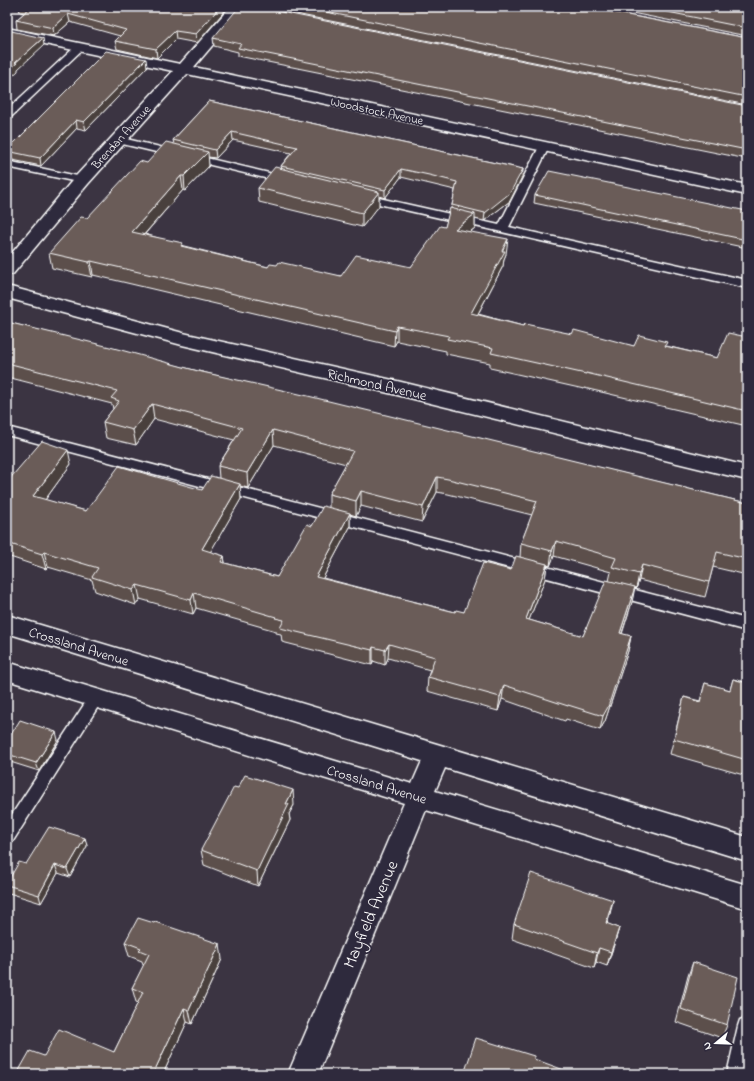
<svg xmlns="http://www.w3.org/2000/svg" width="754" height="1081" viewBox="0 0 754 1081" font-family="'Indie Flower',sans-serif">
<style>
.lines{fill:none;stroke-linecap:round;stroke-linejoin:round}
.lane-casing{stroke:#fff;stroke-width:3}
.street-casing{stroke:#fff;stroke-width:3}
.lane{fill:#2f2a3d;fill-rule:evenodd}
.street{fill:#2f2a3d;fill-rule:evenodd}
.wall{fill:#5b4f4c;stroke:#fff;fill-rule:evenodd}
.shaded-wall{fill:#4a403e;stroke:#fff}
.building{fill:#6a5c58;stroke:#fff}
.labels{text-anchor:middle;stroke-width:3.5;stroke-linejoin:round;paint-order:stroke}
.far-street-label{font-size:12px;fill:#fff;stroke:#2f2a3d}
.street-label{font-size:14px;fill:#fff;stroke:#2f2a3d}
.near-street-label{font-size:17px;fill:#fff;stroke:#2f2a3d}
</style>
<rect width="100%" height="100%" fill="#3b3442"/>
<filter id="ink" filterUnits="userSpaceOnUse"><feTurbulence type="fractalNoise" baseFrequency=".025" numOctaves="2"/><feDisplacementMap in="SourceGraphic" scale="8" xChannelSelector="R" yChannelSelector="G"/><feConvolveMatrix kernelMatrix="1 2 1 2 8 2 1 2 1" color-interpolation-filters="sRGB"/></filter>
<g filter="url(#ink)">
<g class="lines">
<g class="lane-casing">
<g id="lane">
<polygon points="80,44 83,45 85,47 83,49 11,117 7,118 7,110 77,45"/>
<polygon points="118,137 290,178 291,180 286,183 114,142 113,140 114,138"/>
<polygon points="544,144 549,147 509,227 747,280 747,288 361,200 356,197 361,194 499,225 539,147"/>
<polygon points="7,161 82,177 87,180 82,183 7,167"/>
<polygon points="7,427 747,619 747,631 7,435"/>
<polygon points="96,692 101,694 104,698 101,702 13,841 7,843 7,822 91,694"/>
<polygon points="747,1017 747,1067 745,1074 727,1074 738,1026 740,1020"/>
</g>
</g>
<g class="street-casing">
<g id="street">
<polygon points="230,7 245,7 194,67 747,185 747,195 187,74 88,184 13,274 7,275 7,259 76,176 173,71 7,36 7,28 180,64"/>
<polygon points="7,286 183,333 397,381 747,466 747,480 397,395 182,345 7,298"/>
<polygon points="7,615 747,837 747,861 445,768 435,791 747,885 747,909 426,810 318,1074 288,1074 404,803 7,680 7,662 412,784 422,761 7,633"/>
</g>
</g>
<use href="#lane" class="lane"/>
<use href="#street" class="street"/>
</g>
<g class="wall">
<polygon points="19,7 228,7 197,43 176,39 157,58 117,49 115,41 120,36 70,22 54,36 17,29 16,20 24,13 20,12"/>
<polygon points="261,7 587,7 747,38 747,105"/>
<polygon points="602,7 747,7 747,36"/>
<polygon points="213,38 747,106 747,159 238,56 238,52 214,46"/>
<polygon points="147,67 86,130 77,128 41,166 8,159 7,150"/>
<path d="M209 101 523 169 522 177 510 201 484 221 475 219V228L470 232 506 254 504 259 503 266 478 314 523 326 572 334 634 346H666L717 358 747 337V426L584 388V389L490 368V363L446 354V351L397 341 394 346 93 275 92 277 52 268 49 253 147 163 174 144 173 140ZM233 140 291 153 281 166 282 169 258 188 259 202 362 227 379 206V196L385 198 401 177 455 190 452 205 451 208 445 227 411 267 341 276 268 267 184 246 145 234 183 190 185 191 209 166 208 157 216 158Z"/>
<polygon points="535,195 747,211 747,248 534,203"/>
<path d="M7 322 198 371 747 503V575L713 567 705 597 639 580 636 589 634 588 632 602 622 634 631 636 628 651 605 721 600 730 566 719 565 721 502 699 498 711 427 691 428 677 430 670 388 658 385 665 373 661 372 665 282 642 281 634 276 633V631L196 608 193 614 140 599 136 605 95 591 92 580 48 567 46 569 7 556V482L71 464 45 500 86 511 202 490 219 478 218 466 234 440 154 419 136 445 106 438 103 422 113 409 112 404 7 377ZM274 445 346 464 329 494V507L312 526 277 577 225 563 224 556 210 552 241 499 240 486 248 488ZM437 492 448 494 532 515 521 543 520 557 511 570 464 612H455L323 578 350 527V514L356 516 361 506 422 522ZM554 556 611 572 609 581 583 636 529 620 545 579 547 565 550 566Z"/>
<polygon points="733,679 747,683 747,776 670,754 684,697 700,701 705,683 730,690"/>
<polygon points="58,740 39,771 7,761 7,741"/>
<polygon points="294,805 289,814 290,820 258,886 204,865 201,850"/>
<polygon points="85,838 87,846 70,877 58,873 41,903 9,893 7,888 7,883 26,864"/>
<polygon points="613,900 607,924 619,928 607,966 596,962 594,968 512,939 514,924"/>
<polygon points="125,942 222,959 192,1024 187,1022 163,1074 17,1074 44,1056 114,1052 138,1003 136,1002 132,988 144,965 143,965 142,961 129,956"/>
<polygon points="693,962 727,1025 722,1038 676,1022 688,976"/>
</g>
<g class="shaded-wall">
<polygon points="220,7 228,7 197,43 196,34"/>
<polygon points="68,14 70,22 54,36 53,28"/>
<polygon points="175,31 176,39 157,58 156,49"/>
<polygon points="43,38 44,45 18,69 18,71 7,81 7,72 15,63"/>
<polygon points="146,59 147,67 86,130 84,122"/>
<polygon points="76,120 77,128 41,166 40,158"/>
<polygon points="232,132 233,140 216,158 215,150"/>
<polygon points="208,152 209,166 185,191 184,176"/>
<polygon points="401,169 401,177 385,198 385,190"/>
<polygon points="523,169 522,177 510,201 484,221 485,213"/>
<polygon points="181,176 183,190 134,246 132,232"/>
<polygon points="379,192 379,206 362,227 362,213"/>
<polygon points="7,210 9,217 7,219"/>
<polygon points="475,214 475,228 454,243 455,229"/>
<polygon points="508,239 506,254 504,259 503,266 471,327 471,313"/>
<polygon points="91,261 93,275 92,277 89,262"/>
<polygon points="397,326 397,341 394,346 395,331"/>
<polygon points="152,404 154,419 136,445 133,430"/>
<polygon points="273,430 274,445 248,488 247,473"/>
<polygon points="68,450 71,464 37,511 33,496"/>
<polygon points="437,477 437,492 422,522 423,507"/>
<polygon points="240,484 241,499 204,563 202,549"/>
<polygon points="361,491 361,506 356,516 356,501"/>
<polygon points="350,513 350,527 316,591 316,577"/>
<polygon points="556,541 554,556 550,566 552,551"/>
<polygon points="44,552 48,567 46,569 42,554"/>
<polygon points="224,556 226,571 221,562"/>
<polygon points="547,564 545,579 524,633 526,619"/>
<polygon points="642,565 639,580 636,589 639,574"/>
<polygon points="137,585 140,599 136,605 133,590"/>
<polygon points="635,587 632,602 617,648 620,633"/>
<polygon points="194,593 196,608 193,614 191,600"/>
<polygon points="631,636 628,651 605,721 600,730 603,716"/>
<polygon points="389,644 388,658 385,665 385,650"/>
<polygon points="373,647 373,661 372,665 372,650"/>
<polygon points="504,685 502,699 498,711 500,697"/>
<polygon points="56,732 58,740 39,771 36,763"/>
<polygon points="293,790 294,805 289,814 290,820 258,886 257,871 286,804"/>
<polygon points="85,838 87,846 70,877 67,869"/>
<polygon points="55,865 58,873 41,903 39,895"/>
<polygon points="613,900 610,914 602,938 606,923"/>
<polygon points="619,928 615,942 607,966 611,952"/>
<polygon points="220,944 222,959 192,1024 189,1010"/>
<polygon points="599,948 596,962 594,968 597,953"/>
<polygon points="184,1008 187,1022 163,1074 153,1074"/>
</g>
<g class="building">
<polygon points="31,7 220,7 196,34 175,31 156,49 115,41 126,30 68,14 53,28 16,20"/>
<polygon points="239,7 256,7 747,106 747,150 238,48 241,44 213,38"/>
<polygon points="301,7 586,7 747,38 747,97"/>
<polygon points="643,7 747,7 747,28"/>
<polygon points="7,30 43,38 15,63 17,63 7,72"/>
<polygon points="106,51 146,59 84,122 76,120 40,158 7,151 7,150"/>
<polygon points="209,101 523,169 510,193 485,213 452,205 457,182 429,175 401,169 385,190 281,166 297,147 232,132 215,150 173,140"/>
<polygon points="166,142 208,152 184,176 181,176 132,232 183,243 181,246 268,267 270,264 277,265 279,262 341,276 356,255 411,267 440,226 445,227 450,208 475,214 455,229 508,239 502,251 505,251 471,313 523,326 525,324 572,334 574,330 634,346 639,335 667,342 665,346 717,358 728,333 747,337 747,411 586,373 586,374 491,353 493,348 447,339 449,336 397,326 395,331 91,261 89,262 49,253 81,217 87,218 140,161 147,163"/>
<polygon points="275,167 379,192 362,213 258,188"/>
<polygon points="549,171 747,211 747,240 535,195"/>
<polygon points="7,322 110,347 198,371 308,396 747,503 747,559 717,552 709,582 642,565 639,574 612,567 616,558 556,541 552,551 521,543 537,501 448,479 437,477 423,507 361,491 356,501 329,494 353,451 273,430 247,473 218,466 242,428 152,404 133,430 103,422 119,401 111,398 117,391 7,363"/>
<polygon points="42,441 68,450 33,496 86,511 119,466 202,490 211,476 240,484 202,549 224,556 221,562 277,577 307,524 312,526 323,506 350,513 316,577 455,612 456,610 464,612 483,563 511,570 516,556 547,564 526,619 583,636 606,580 635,587 620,633 631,636 608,707 603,716 568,705 568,706 504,685 500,697 428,677 435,657 389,644 385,650 373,647 372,650 280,628 284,620 275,618 276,617 194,593 191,600 137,585 133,590 92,577 98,568 44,552 42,554 7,543 7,482"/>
<polygon points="733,679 747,683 747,760 674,739 684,697 700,702 705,683 730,690"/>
<polygon points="20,720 56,732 36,763 7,754 7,741"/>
<polygon points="245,775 293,790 286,804 289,804 257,871 201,850 234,787 238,788"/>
<polygon points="49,827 85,838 67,869 55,865 39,895 7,885 7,883 19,862 26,864"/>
<polygon points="531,873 613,900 606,923 619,928 611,952 599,948 597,953 514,924"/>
<polygon points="138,918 154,923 155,922 220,944 189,1010 184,1008 153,1074 17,1074 30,1051 44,1056 59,1029 114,1052 143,992 132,988 149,954 139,950 141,948 125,942"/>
<polygon points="693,962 738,977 727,1025 681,1009"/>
<polygon points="476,1038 534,1056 534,1059 575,1074 464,1074"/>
</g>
</g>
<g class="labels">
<g class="far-street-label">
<text transform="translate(377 111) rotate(12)" y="4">Woodstock Avenue</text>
<text transform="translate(121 137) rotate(-48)" y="4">Brendan Avenue</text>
</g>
<g class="street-label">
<text transform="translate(377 384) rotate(13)" y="5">Richmond Avenue</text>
<text transform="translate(79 646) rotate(17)" y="5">Crossland Avenue</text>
<text transform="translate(377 784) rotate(17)" y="5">Crossland Avenue</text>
</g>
<g class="near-street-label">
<text transform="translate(370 914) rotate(-67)" y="6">Mayfield Avenue</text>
</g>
</g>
<rect width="754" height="1081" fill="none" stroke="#2f2a3d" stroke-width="24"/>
<rect x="12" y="12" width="730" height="1057" fill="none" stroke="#fff" stroke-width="1.5" filter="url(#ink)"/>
<g transform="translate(716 1043) rotate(251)" stroke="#2f2a3d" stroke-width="3" paint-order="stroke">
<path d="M0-3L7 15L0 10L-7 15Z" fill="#ffffff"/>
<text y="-6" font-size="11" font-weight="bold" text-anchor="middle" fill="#ffffff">N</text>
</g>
</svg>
